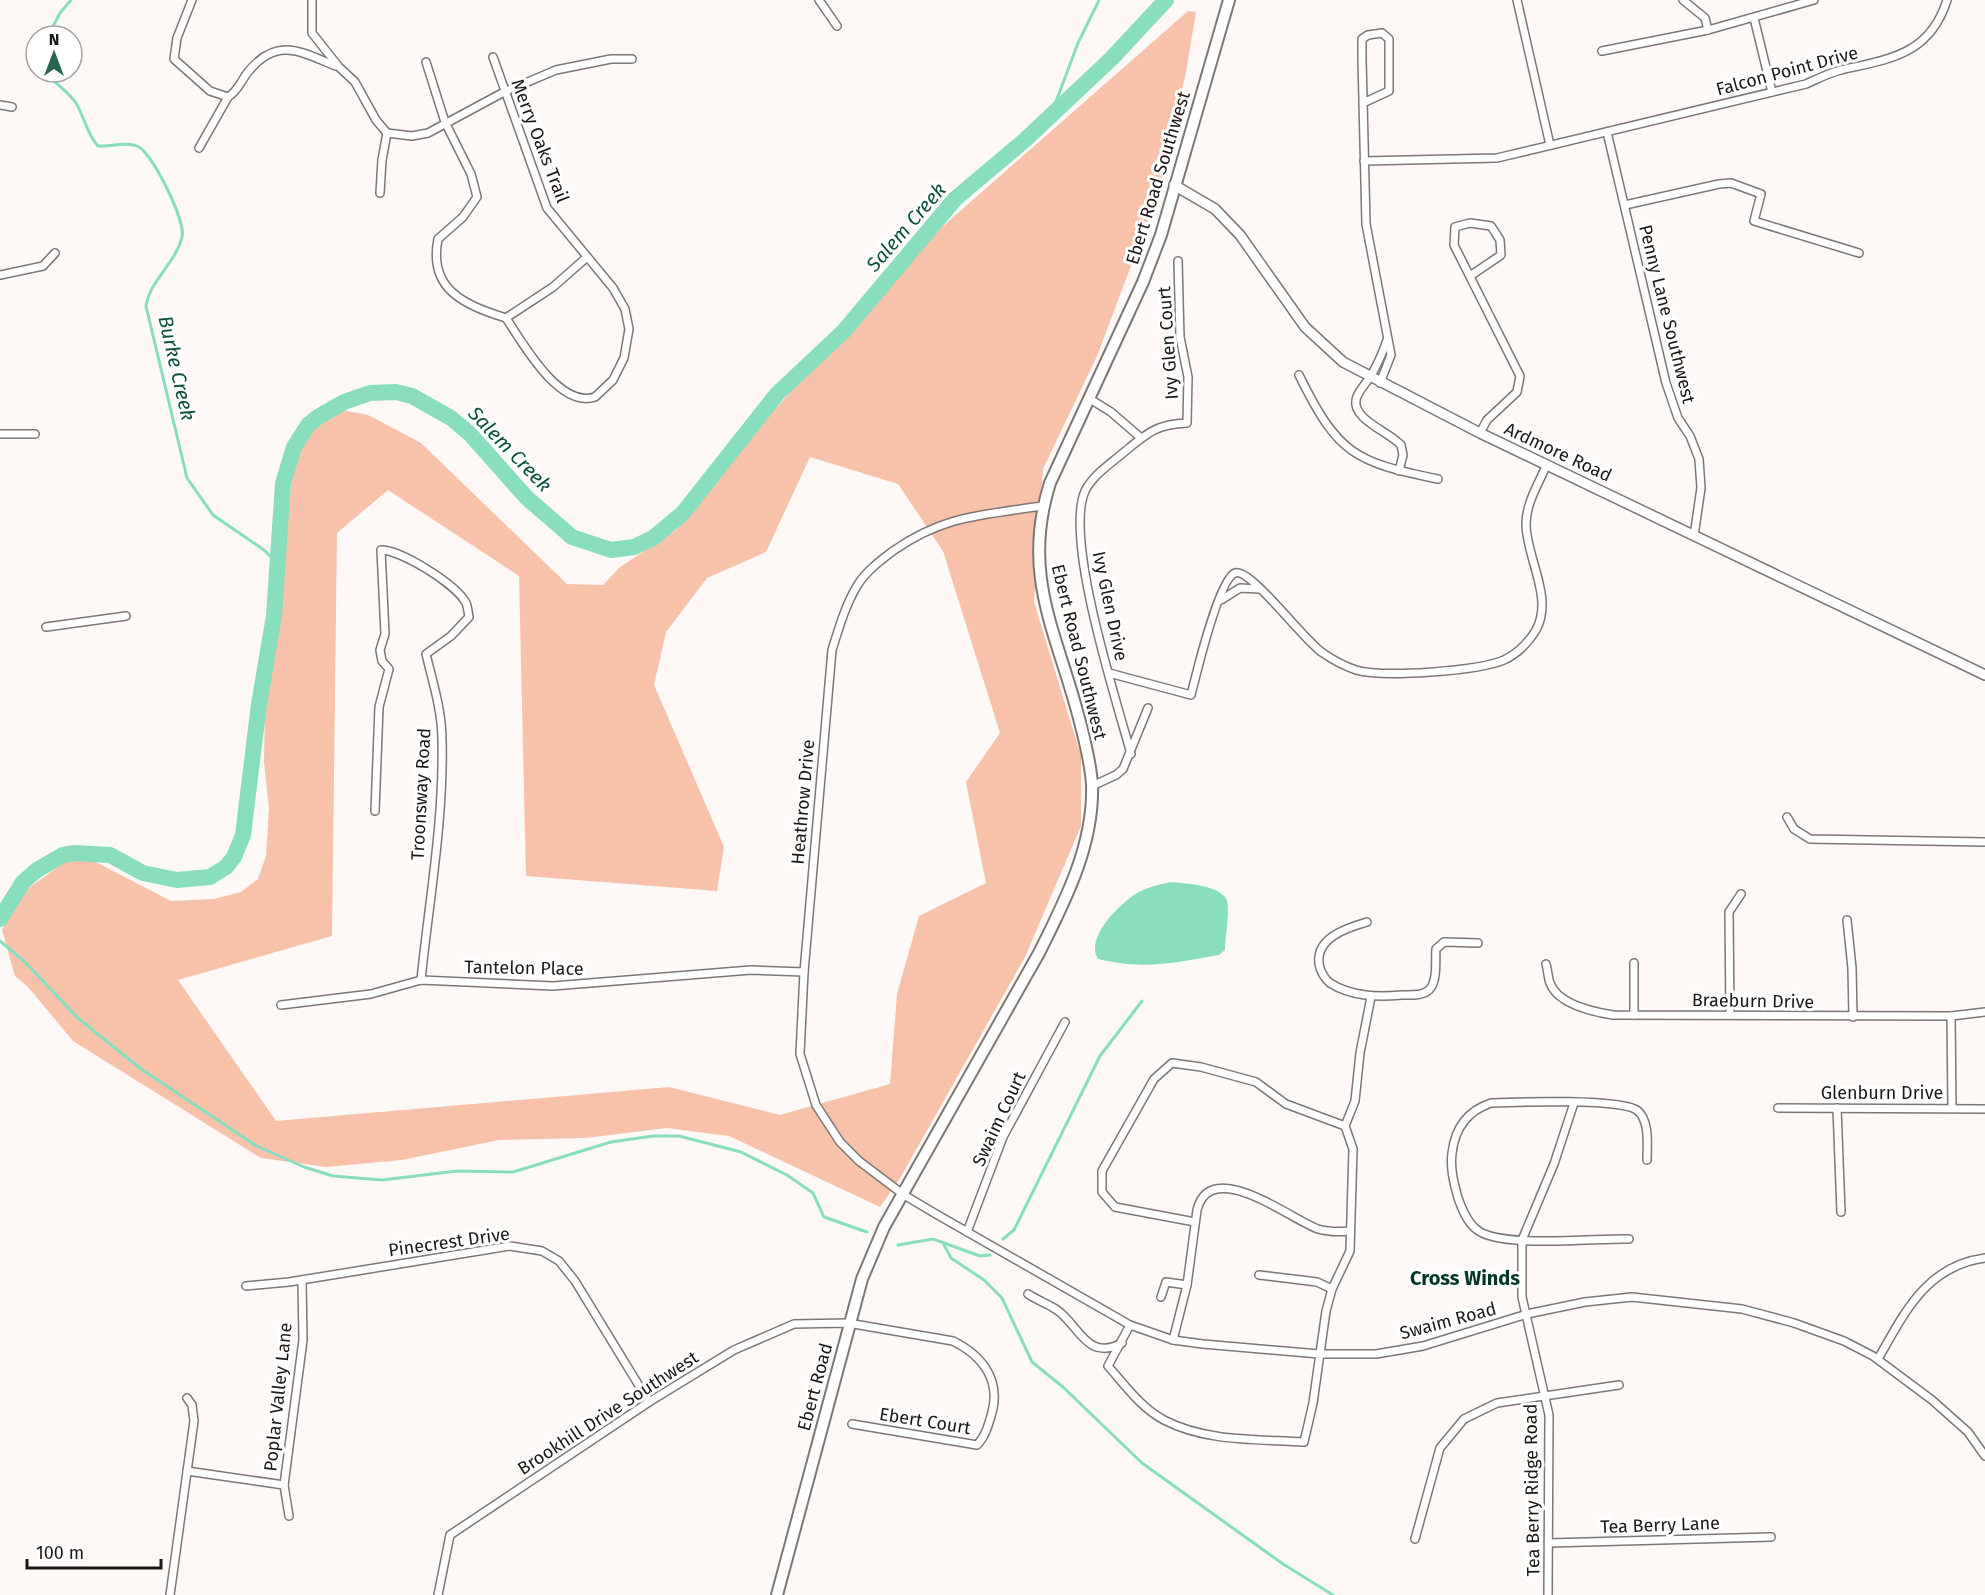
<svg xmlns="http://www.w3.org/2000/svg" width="1985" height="1595" viewBox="0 0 1985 1595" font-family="'Fira Sans',sans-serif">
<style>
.green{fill:#f8c1a9;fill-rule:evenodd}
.water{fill:#88ddbd}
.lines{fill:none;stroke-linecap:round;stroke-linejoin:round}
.stream{stroke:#88ddbd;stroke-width:3}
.river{stroke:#88ddbd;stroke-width:16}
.minor-casing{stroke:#7c7775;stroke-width:10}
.tertiary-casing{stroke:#7c7775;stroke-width:12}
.secondary-casing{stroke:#7c7775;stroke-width:14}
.minor{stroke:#fff;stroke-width:7}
.tertiary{stroke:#fff;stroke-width:9}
.secondary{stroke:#fff;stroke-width:10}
.labels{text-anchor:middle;stroke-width:6;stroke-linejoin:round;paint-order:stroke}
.street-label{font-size:18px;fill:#1a1817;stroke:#fff}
.water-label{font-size:20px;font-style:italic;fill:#0b523d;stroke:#fff}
.neighbourhood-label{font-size:20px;font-weight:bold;fill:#003627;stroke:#fff}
</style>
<rect width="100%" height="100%" fill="#fef9f7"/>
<path class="green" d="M1188 11 1196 12 1186 72 1160 189 1097 356 1043 469 1034 602 1081 756V826L1025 957 899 1180 880 1207 729 1136 667 1128 586 1138 499 1140 402 1160 326 1167 261 1158 73 1041 28 987 15 976 2 930 26 890 65 862 90 859 171 901 214 899 241 892 258 879 266 856 269 808 264 762 265 707 277 626 291 485 299 449 315 424 342 410 368 415 421 443 567 584 603 585 620 567 675 531 717 483 748 439 933 235ZM810 457 898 484 943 551 1000 733 966 782 986 883 919 916 897 994 890 1084 780 1115 669 1087 276 1121 178 980 332 936 337 533 388 490 519 576 526 876 717 891 724 847 654 685 666 632 707 578 766 552Z"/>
<path class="water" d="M1170 882C1183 883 1223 885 1227 901 1230 912 1225 938 1225 950L1219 955C1174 963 1143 970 1098 959 1085 938 1118 906 1134 895 1144 888 1158 885 1170 882Z"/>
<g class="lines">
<g class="stream">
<polyline points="48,36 60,13 71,0"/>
<path d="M46 72C55 84 68 91 76 103 85 118 86 133 98 146 110 147 128 141 139 147 153 155 186 221 182 237 176 263 150 280 146 306L187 478 213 515 264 550 278 564"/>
<polyline points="1051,115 1078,43 1099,0"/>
<polyline points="0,941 24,961 78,1018 141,1069 255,1145 304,1167 333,1176 382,1180 457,1171 513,1172 611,1142 653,1136 679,1136 741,1152 787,1175 813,1193 824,1217 867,1232"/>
<polyline points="1003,1239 1014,1230 1100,1056 1142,1001"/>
<polyline points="898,1245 933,1239 980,1256 990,1255"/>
<polyline points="944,1245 951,1258 984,1280 1002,1298 1032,1362 1063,1387 1142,1463 1283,1564 1333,1595"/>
</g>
<polyline class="river" points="0,919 23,882 37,870 63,855 75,853 110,855 143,873 177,880 210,877 226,867 234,857 243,835 259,704 274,616 283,483 294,447 308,425 318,417 344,402 370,393 396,392 412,396 451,418 470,434 527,498 572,537 611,550 634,547 653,538 683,513 777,394 844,331 955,199 1025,140 1111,59 1166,0"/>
<g class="minor-casing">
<g id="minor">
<polyline points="192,0 177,38 174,59 210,91 228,97"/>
<polyline points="312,0 312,33 339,67 355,82 376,120 387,133 412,136 428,133 504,92 556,70 611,59 632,59"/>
<polyline points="819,0 837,26"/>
<polyline points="1517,0 1550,145"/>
<polyline points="1683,0 1705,18 1708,30"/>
<polyline points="1754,18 1772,92"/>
<polyline points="1602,51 1708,30 1814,0"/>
<path d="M493 57 547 208 613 288 625 309 629 329 624 358 613 380 595 397C559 409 522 342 506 318"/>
<path d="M426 62 445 122 471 174 477 197 463 217 438 239C428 290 465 305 506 318L553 287 586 258"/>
<polyline points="1363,103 1389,91 1389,39 1382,33 1368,35 1362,39 1362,59 1366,224 1391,355 1380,383"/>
<polyline points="0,105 12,107"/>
<polyline points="1607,132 1666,383 1678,418 1690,436 1699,459 1701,488 1694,536"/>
<path d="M199 148 228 97C238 91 241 81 248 72 277 36 301 52 336 66"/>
<path d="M1364 161 1497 158 1806 84C1817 79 1829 73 1841 70 1889 59 1930 55 1947 0"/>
<polyline points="380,193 382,160 387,133"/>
<polyline points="1625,205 1719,184 1731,183 1761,194 1754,221 1859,253"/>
<polyline points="0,275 43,266 55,253"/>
<polyline points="1470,276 1501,255 1500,240 1491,226 1470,223 1455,227 1454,245 1520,376 1517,392 1487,420 1480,433"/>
<path d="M1387 340C1383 352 1378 363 1372 374 1363 389 1346 400 1363 417 1374 428 1390 434 1401 445L1403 455 1399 471"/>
<path d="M1299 375C1338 454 1354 462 1438 479"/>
<polyline points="1090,399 1111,412 1141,438"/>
<polyline points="0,434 35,434"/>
<path d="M1042 506C983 515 944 515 893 551 881 560 865 572 857 586 845 606 839 628 832 650L804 972 800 1054 816 1105 840 1142 859 1161 904 1195 936 1214 1130 1325 1173 1340 1203 1344 1319 1354H1376L1423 1346 1527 1314 1585 1302 1632 1297 1742 1309 1794 1323 1844 1341 1873 1356 1932 1400 1968 1432 1985 1456"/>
<polyline points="1221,600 1240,588 1260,589"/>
<polyline points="46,627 126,616"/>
<path d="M1109 673 1191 695C1196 675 1219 579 1235 573 1250 567 1305 642 1323 653 1333 660 1344 666 1356 670 1383 678 1478 671 1504 660 1519 653 1528 643 1536 630 1554 598 1526 557 1526 524 1526 503 1539 483 1547 464"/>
<path d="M1131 754C1116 699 1064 539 1085 491 1093 475 1110 464 1123 453 1146 434 1156 424 1187 423L1188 377 1180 337 1178 261"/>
<polyline points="1092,786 1116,775 1123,769 1148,708"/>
<path d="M375 811 379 707 389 669 382 661 380 650 385 634 381 550C401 550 456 584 466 603 468 607 468 613 469 617L451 636 426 654C433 683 442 711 442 740 444 820 429 901 421 980"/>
<polyline points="1787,817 1794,829 1810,839 1985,842"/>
<polyline points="1847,920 1852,968 1853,1017"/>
<path d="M1367 922C1346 928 1312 939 1320 968 1322 974 1325 979 1330 983 1352 997 1378 997 1402 995 1411 995 1422 996 1429 990 1438 981 1435 961 1436 949L1444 942 1478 943"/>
<path d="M1546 964C1548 971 1548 978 1550 983 1558 1005 1594 1012 1613 1015L1951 1016 1985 1012"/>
<polyline points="281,1005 371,994 421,980 553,986 751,970 804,972"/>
<polyline points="1634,1015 1634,963"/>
<polyline points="1730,1015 1729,912 1741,894"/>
<polyline points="1951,1016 1952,1108"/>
<polyline points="1778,1108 1985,1109"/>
<polyline points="1837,1108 1841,1212"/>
<polyline points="1345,1126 1355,1101 1360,1053 1371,997"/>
<polyline points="967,1232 1003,1137 1065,1022"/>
<path d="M1629 1239C1596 1238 1498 1249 1476 1229 1467 1222 1462 1209 1458 1198 1454 1183 1450 1169 1452 1153 1455 1128 1467 1111 1491 1103 1515 1102 1624 1098 1638 1111 1650 1122 1647 1145 1647 1160"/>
<polyline points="1259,1275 1317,1282 1332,1289"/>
<polyline points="246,1286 289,1282 510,1246 542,1251 559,1261 575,1281 649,1402"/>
<path d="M1028 1294C1037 1300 1048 1304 1057 1310 1079 1325 1087 1362 1122 1343"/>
<polyline points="1161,1297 1166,1282 1187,1285"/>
<path d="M1130 1325 1108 1366C1125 1385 1141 1408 1164 1420 1206 1442 1258 1439 1304 1442L1313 1403 1326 1311 1332 1289 1350 1251 1353 1149 1345 1126 1286 1104 1256 1082 1201 1067 1172 1063 1154 1079 1102 1171V1192L1115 1207 1195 1222"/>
<path d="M1173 1340 1187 1285 1197 1210C1211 1156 1290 1219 1318 1229 1328 1232 1340 1232 1350 1231"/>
<path d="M1878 1359C1905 1312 1926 1266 1985 1258"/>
<polyline points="187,1471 284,1485"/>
<polyline points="289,1516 284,1485 303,1340 302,1280"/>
<polyline points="1415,1539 1440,1448 1464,1419 1497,1403 1619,1385"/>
<polyline points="1549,1543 1771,1537"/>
<polyline points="170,1595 194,1421 192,1405 187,1398"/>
<path d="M438 1595 450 1535 649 1402 734 1350 794 1324 848 1323 953 1341C983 1356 1002 1381 991 1416 988 1426 985 1437 977 1445L852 1424"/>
<polyline points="1548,1595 1549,1415 1522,1297 1522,1240 1554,1164 1574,1103"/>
</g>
</g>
<g class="tertiary-casing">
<polyline id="tertiary" points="1174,185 1215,209 1240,235 1305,327 1343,362 1480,433 1985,675"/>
</g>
<g class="secondary-casing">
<path id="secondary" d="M777 1595 862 1279 884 1227 1039 953C1065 901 1094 845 1092 785 1091 765 1086 746 1081 726 1059 636 1020 578 1050 483L1143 282 1161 235 1229 0"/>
</g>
<use href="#minor" class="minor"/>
<use href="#tertiary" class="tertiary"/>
<use href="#secondary" class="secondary"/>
</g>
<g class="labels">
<g class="street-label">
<text transform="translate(1787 71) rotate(-15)" y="6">Falcon Point Drive</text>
<text transform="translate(540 141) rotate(69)" y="6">Merry Oaks Trail</text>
<text transform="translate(1158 178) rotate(-73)" y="6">Ebert Road Southwest</text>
<text transform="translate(1667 314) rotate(76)" y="6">Penny Lane Southwest</text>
<text transform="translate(1168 343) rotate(-94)" y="6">Ivy Glen Court</text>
<text transform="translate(1558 452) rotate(25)" y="6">Ardmore Road</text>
<text transform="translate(1110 606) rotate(78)" y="6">Ivy Glen Drive</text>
<text transform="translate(1079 652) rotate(76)" y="6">Ebert Road Southwest</text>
<text transform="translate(421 794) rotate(-87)" y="6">Troonsway Road</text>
<text transform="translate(803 802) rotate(-85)" y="6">Heathrow Drive</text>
<text transform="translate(524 968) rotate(1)" y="6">Tantelon Place</text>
<text transform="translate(1753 1001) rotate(1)" y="6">Braeburn Drive</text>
<text x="1882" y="1099">Glenburn Drive</text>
<text transform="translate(999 1119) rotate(-65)" y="6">Swaim Court</text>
<text transform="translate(449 1242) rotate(-8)" y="6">Pinecrest Drive</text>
<text transform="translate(1448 1321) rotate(-15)" y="6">Swaim Road</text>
<text transform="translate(815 1387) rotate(-75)" y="6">Ebert Road</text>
<text transform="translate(278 1397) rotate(-84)" y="6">Poplar Valley Lane</text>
<text transform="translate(608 1413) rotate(-33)" y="6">Brookhill Drive Southwest</text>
<text transform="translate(925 1421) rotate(9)" y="6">Ebert Court</text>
<text transform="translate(1532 1490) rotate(-91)" y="6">Tea Berry Ridge Road</text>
<text transform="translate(1660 1525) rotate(-2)" y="6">Tea Berry Lane</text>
</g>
<g class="water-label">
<text transform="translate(906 227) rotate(-49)" y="7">Salem Creek</text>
<text transform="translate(177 368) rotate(77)" y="7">Burke Creek</text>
<text transform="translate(510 449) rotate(46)" y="7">Salem Creek</text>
</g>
<g class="neighbourhood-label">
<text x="1465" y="1285">Cross Winds</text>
</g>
</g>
<g transform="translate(54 54)"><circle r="28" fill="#ffffff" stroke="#a3a3a2" stroke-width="1.5"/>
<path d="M0-4.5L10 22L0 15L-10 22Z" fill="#286450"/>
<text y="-9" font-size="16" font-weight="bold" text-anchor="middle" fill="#1a1817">N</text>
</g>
<path d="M27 1559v9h134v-9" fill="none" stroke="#1a1817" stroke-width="3"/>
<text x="36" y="1559" font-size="18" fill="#1a1817" stroke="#ffffff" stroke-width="4.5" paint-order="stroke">100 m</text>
</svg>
